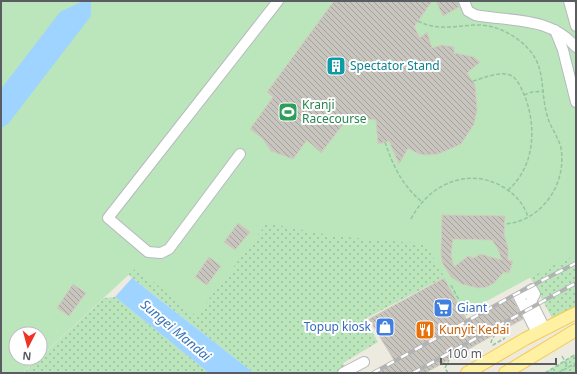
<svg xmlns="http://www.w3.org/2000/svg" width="577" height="374" viewBox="0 0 577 374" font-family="'Noto Sans',sans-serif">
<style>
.green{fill:url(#green-dots)}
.pitch{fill:#bbe6bb}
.water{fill:#9ed4ff}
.building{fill:url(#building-back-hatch);stroke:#d2ccbf;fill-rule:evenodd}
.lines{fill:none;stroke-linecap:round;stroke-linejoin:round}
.minor-casing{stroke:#b6b9be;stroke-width:12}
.major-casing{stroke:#f7c94f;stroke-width:14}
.path{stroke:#93c5a1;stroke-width:1.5;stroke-dasharray:4 2;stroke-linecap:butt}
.minor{stroke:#fff;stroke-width:10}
.major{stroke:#fff1a3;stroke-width:12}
.rail-casing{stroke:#b2b3b3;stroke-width:4}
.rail{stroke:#fff;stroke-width:2.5;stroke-dasharray:8;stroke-linecap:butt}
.labels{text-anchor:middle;stroke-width:4;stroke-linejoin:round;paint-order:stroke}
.culture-label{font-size:12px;fill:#0d838f;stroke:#fff;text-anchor:start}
.leisure-label{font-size:12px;fill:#27864d;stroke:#fff;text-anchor:start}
.shop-label{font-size:12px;fill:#366cbe;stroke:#fff;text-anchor:start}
.food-label{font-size:12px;fill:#c56008;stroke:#fff;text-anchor:start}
.water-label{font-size:13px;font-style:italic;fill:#3874b5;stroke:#fff}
</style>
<defs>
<pattern id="green-dots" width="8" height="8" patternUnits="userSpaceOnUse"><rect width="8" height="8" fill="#bbe6bb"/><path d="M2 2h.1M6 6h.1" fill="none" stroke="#9bbe9b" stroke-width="1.8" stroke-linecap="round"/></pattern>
<pattern id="building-back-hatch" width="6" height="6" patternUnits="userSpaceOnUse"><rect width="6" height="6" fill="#c8c4be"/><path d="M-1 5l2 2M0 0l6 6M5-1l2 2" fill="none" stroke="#a5a29e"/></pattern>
</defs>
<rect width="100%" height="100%" fill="#edeae0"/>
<g class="green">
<polygon points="576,1 576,306 552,318 530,277 463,313 443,278 365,319 378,342 343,363 345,367 335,373 254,373 90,245"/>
<polygon points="115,297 209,373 23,373 104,298"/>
<polygon points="576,354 576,373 544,373"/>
</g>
<polygon class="pitch" points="1,1 576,1 576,268 569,257 464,313 426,244 334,236 267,223 196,316 136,268 40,357 40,334 16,334 16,358 39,358 22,373 1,373"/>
<g class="water">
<polygon points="83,1 91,2 91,16 8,124 1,128 1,89 60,12"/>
<polygon points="132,278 254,373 209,373 115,297"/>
</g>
<g class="building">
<polygon points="334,1 432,1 414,27 420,38 427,32 432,48 442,45 454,47 454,53 474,57 480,62 467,73 475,85 477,110 474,124 461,144 438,154 426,155 419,154 408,148 399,164 389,141 378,144 376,120 361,118 361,115 351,114 321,153 307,140 293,159 271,151 263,139 250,129 273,97 267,92"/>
<polygon points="436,1 458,1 459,7 443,16"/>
<path d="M442 215 505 216 504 234 508 248V260L513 261 509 273 504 272 494 283 487 287 478 288 462 284 451 277 442 262 441 254ZM453 239 492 240 497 247 502 260 480 254 474 258 468 256 454 267 451 255Z"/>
<polygon points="238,223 250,232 235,250 224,242"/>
<polygon points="209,257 221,266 207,285 195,277"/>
<polygon points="444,278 467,320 511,295 523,319 425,373 371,373 394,360 369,319"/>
<polygon points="73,284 86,293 69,316 57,308"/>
</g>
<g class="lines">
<g class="minor-casing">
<g id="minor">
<path d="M464 1 468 11 475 15C512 22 549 16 576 47"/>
<polyline points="569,1 576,26"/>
<polyline points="555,30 563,50 576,102"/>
<polyline points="240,154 169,249 161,253 148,252 108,218 278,1"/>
<polyline points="537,333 519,297 532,289 535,294 531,301 545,329"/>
<polyline points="343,373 364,362"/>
</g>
</g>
<g class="major-casing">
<g id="major">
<polyline points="467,373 525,339 576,313"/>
<polyline points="505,373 576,330"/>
</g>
</g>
<g class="path">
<path d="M418 21C437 31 455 26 475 25 491 24 507 31 520 41 548 63 539 86 547 115 550 127 558 136 561 148 567 184 542 221 505 224"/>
<path d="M473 81C484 78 499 71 510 75 517 78 520 86 523 92 537 123 536 166 508 190"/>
<polyline points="524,95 532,92 544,91"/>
<path d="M385 142C393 166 402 185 422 202"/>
<path d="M411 219C428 185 468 166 503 187 515 194 524 204 528 217"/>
<polyline points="451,285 467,315 465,316"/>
<polyline points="495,334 491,342 493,345 505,338"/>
<polyline points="562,356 568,367"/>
<polyline points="448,373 445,368 449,360"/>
<polyline points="545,373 576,354"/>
<polyline points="558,373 576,363"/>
</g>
<use href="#minor" class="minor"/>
<use href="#major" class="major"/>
<g class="rail-casing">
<g id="rail">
<polyline points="373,373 514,295 576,263"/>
<polyline points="413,373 576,283"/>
</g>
</g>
<use href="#rail" class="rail"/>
</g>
<defs>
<g id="building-square" transform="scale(1)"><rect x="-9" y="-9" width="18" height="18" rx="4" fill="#0f9aa8" stroke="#fff"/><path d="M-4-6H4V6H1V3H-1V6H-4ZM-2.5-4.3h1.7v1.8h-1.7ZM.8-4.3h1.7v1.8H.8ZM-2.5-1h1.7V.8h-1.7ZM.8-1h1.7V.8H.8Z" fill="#fff"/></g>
<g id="stadium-square" transform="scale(1)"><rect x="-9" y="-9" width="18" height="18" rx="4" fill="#2e9e5b" stroke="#fff"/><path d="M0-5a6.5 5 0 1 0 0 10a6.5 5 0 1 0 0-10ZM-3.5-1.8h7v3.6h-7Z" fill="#fff"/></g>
<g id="supermarket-square" transform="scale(1)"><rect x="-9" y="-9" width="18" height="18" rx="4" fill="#3f7fe0" stroke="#fff"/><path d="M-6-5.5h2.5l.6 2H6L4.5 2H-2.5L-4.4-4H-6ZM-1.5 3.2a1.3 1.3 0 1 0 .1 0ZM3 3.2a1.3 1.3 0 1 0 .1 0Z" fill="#fff"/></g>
<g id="shop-square" transform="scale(1)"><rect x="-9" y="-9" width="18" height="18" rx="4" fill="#3f7fe0" stroke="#fff"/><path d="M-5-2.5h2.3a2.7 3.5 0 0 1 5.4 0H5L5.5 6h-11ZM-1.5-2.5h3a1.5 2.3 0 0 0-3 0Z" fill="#fff"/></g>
<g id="restaurant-square" transform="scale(1)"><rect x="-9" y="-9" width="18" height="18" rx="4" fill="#e8710a" stroke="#fff"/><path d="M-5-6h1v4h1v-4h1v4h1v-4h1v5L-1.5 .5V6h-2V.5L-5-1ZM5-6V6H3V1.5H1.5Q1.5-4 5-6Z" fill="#fff"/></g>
</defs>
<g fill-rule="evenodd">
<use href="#building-square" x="336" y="66"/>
<use href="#stadium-square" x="288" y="112"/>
<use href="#supermarket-square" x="443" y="308"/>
<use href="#shop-square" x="385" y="327"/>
<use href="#restaurant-square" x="425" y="330"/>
</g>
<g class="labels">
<g class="culture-label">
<text x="350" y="70">Spectator Stand</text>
</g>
<g class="leisure-label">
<text x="302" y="109">Kranji<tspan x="302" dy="14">Racecourse</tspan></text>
</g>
<g class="shop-label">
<text x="457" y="312">Giant</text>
<text x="371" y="331" text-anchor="end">Topup kiosk</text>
</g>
<g class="food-label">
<text x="439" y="334">Kunyit Kedai</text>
</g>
<g class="water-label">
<text transform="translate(176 330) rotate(40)" y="5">Sungei Mandai</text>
</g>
</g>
<rect width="577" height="374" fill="none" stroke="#595d62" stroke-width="4"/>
<g transform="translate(28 346) rotate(186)"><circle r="19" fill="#ffffff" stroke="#bdbec0"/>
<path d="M0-3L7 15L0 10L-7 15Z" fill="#f03423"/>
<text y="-6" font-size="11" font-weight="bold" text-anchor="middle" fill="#595d62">N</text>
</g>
<path d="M441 358v6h115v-6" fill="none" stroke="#595d62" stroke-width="2"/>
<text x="447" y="358" font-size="12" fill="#595d62" stroke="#ffffff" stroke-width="3" paint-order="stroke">100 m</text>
</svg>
